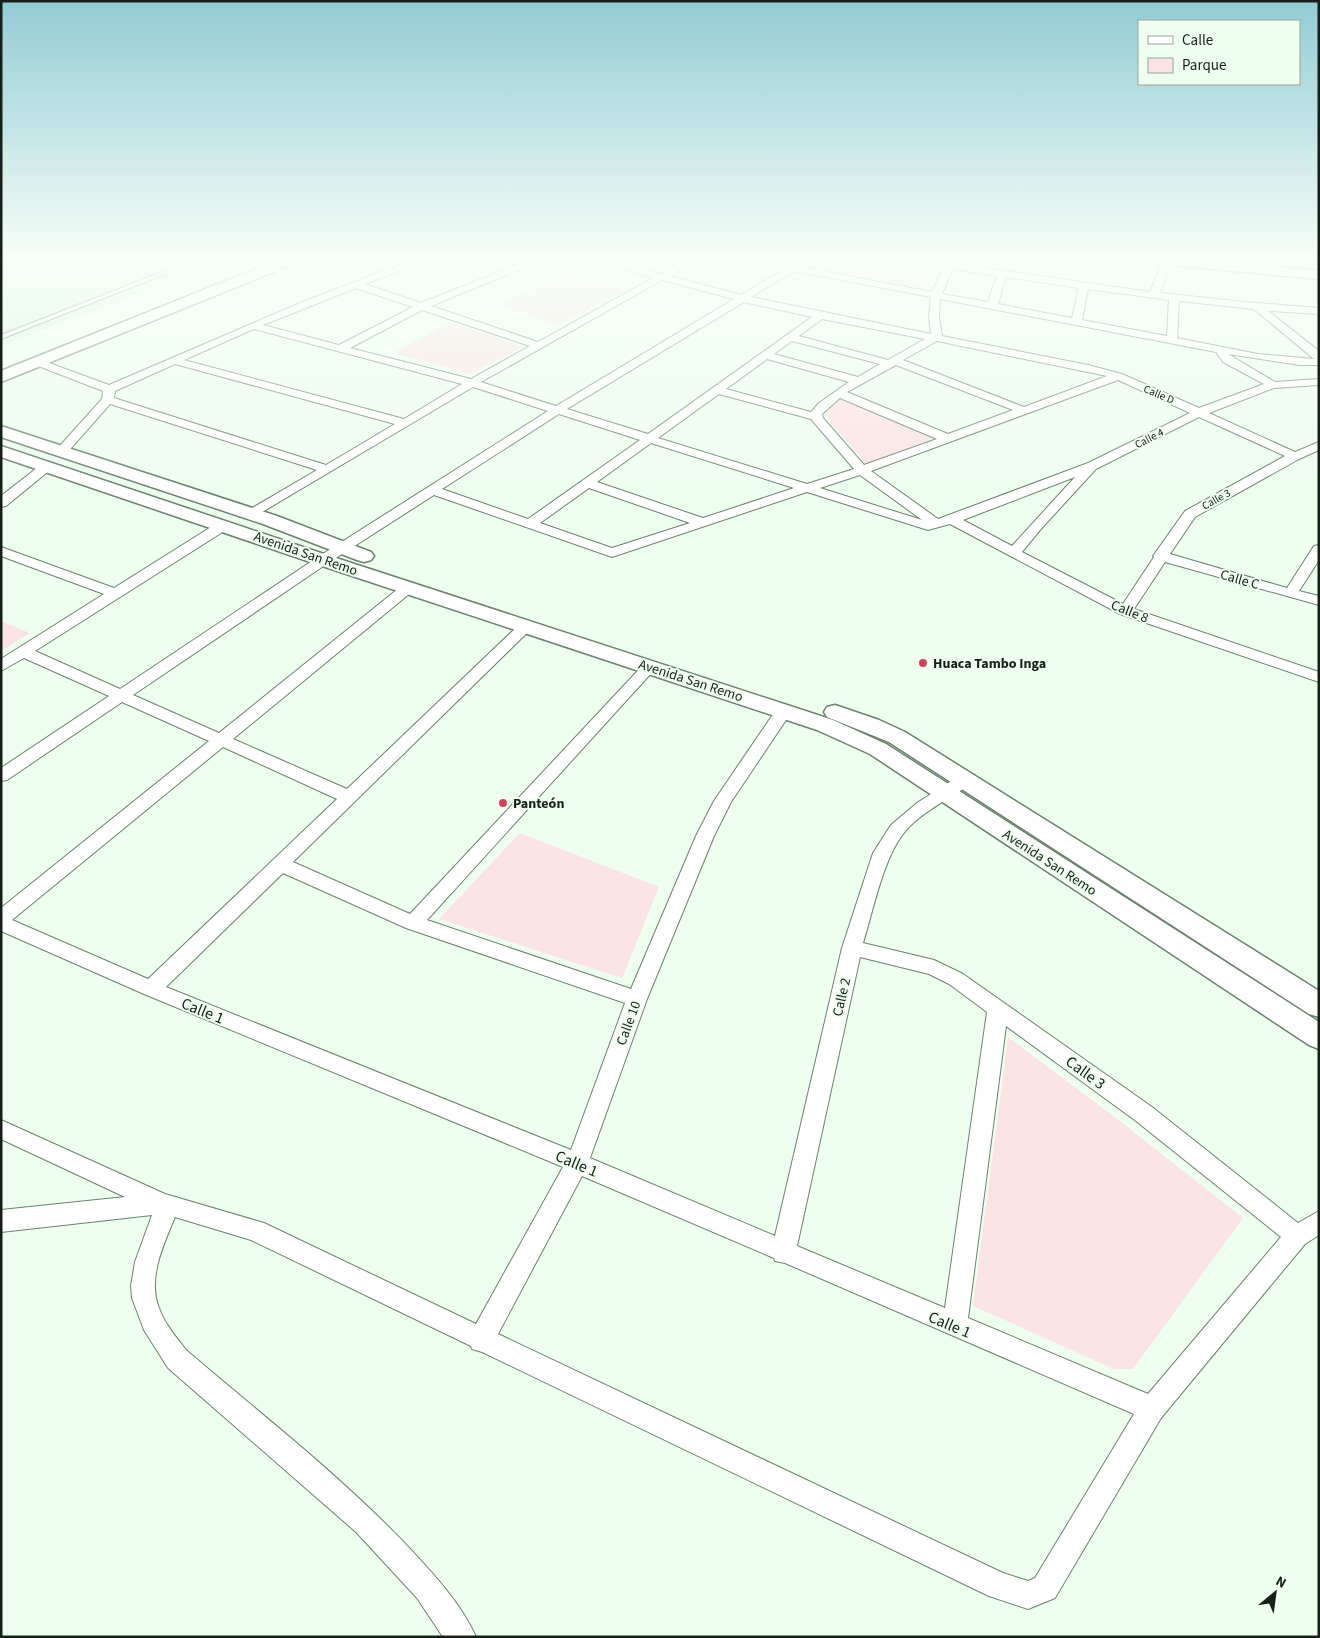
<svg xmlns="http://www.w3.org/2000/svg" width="1320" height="1638" viewBox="0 0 1320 1638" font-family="'Source Sans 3',sans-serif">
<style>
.built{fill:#d6f6d8}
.green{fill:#fbe3e4}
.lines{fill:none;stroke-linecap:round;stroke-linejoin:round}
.lane-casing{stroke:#6b826c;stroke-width:2}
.street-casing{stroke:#6b826c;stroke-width:2}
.secondary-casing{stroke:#6b826c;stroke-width:3}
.lane{fill:#fff;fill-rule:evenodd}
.street{fill:#fff;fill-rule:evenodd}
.secondary{fill:#fff;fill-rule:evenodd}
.poi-dot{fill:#d2415a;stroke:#eefeef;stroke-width:2}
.labels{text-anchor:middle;stroke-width:4;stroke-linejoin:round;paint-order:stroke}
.far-street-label{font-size:11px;fill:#172018;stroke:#eefeef}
.street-label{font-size:14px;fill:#172018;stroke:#eefeef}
.poi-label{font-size:14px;font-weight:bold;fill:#172018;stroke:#eefeef;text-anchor:start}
.near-street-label{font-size:16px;fill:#172018;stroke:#eefeef}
</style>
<rect width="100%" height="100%" fill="#eefeef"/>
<polygon class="built" points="1,260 226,260 1,346"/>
<g class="green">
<polygon points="816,260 900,260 938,268 924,291 804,267"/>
<polygon points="569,273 626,291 558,325 498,304"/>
<polygon points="451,322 523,347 470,374 393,353"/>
<polygon points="843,397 938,437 866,464 824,414"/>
<polygon points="1,621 30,633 1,651"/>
<polygon points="520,833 659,887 622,978 439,919"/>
<polygon points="1008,1037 1112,1115 1243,1218 1133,1369 1114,1369 973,1306"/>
</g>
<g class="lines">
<g class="lane-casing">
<polygon id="lane" points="193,260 200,260 1,339 1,335"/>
</g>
<g class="street-casing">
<g id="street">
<path d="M412 260H426L365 284 421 303 529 260H543L431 306 538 342 653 278 603 260H618L661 274 684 260H696L670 276 741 295 799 260H810L801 267 932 292 944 267 916 260 948 262 959 260 957 264 1150 292 1164 260H1172L1160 293 1245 302 1319 308V314L1268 311 1319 351V365H1300L1228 354 1275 382 1319 379V385L1274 388 1209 413 1295 452 1319 442V450L1299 459 1195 517 1170 554 1287 588 1314 546 1319 545V560L1299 591 1319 596V605L1165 562 1134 609 1319 672V682L1120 614 950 524 928 530 807 492 612 557 434 495 328 563 133 695 219 733 404 584H414L416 587 414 590 233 739 347 789 521 623H531L533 626 531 629 293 862 410 914 645 663H655L658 666 655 669 427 920 631 989 696 836 714 801 778 707H790L792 711 731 802 714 836 647 999 590 1158 775 1236 842 948 873 853 891 825 917 803 959 776 965 774 971 776 973 780 971 784C950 798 918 814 903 834 883 860 873 911 863 943L934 960 963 974 1152 1107 1298 1223 1319 1211V1235L1305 1244 1161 1418 1055 1598 1028 1609 989 1596 482 1352 472 1349 471 1346 251 1240 175 1217C164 1244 147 1278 159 1308 164 1323 176 1337 186 1350 263 1416 344 1478 413 1552 436 1577 462 1605 476 1637H443L417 1598 356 1532 168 1368 144 1330 132 1298 131 1286 135 1262 152 1215 1 1232V1210L125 1197 1 1139V1120L165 1194 264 1223 476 1324 563 1167 144 994 1 931V908L209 741 122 702 7 780 1 781V768L109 696 24 658 1 671V659L104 594 1 556V547L114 588 219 522H229L231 525 229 528 35 651 120 689 318 557 548 411 473 387 252 518 245 514 247 511 317 470 110 404 65 455H57L55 452 57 449 102 399 103 391 33 364 32 362 37 359 41 360 109 385 300 303ZM953 269 997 276 988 302 942 294ZM794 271 931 297 929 315 931 334 751 297ZM1006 277 1079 288 1072 318 998 304ZM662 280 734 299 556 406 481 382ZM356 288 413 307 339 345 263 325ZM1088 289 1169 300 1167 336 1082 320ZM940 299 1216 352 1223 362 1264 384 1199 408 1122 374 1088 365 942 336 939 318ZM1179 301 1254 309 1314 359 1258 354 1177 338ZM744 302 812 317 648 434 567 409ZM422 310 530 346 471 379 350 348ZM822 319 925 339 888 360 799 336ZM254 329 462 384 404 419 184 360ZM792 341 880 364 858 377 774 354ZM937 341 1107 376 1024 407 903 360ZM767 359 849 382 819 403 811 412 726 389ZM175 364 395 424 326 465 114 398 115 391ZM896 365 1013 410 948 434 847 392ZM1118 380 1190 413 1088 463 938 519 871 471ZM719 394 811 419 854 469 807 484 658 438ZM840 398 937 439 864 465 823 418 822 414ZM559 414 640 440 528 519 442 489ZM1199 417 1285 456 1185 511 1153 556 1154 557 1123 604 1022 552 1040 530 1096 469ZM651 443 794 488 703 518 597 482ZM860 475 922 520 820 488ZM1075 477 1012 546 963 520ZM589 488 690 523 612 548 540 523ZM223 747 337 799 148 979 12 920ZM283 873 406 928 625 1003 571 1150 166 987ZM860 957 929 974 949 984 987 1012 945 1308 797 1246ZM1006 1026 1136 1121 1281 1237 1148 1394 968 1318ZM582 1176 774 1258 775 1261 785 1263 1134 1414 1035 1578 1028 1581 1003 1573 498 1334Z"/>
<polygon points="46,463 50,464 52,467 50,470 6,506 1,507 1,496 42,464"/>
</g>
</g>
<g class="secondary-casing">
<g id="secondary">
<polygon points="278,260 297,260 296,263 1,382 1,371"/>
<polygon points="1153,260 1207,260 1319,271 1319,279 1159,264"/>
<polygon points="1,426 277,516 371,552 374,556 371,560 364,562 357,560 263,524 1,437"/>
<polygon points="1,446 330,556 833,720 886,744 1319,1022 1319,1049 1309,1045 870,754 817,730 316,564 1,457"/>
<polygon points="835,705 879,720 905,732 1319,991 1319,1017 1309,1014 889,742 827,717 824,712 827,707"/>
</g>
</g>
<use href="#lane" class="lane"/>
<use href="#street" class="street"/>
<use href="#secondary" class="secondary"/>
</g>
<linearGradient id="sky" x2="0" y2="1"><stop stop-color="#93cbd5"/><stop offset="0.53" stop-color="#f7fff8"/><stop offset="1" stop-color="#f7fff8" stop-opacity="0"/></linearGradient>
<rect width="1320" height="490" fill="url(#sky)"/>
<g class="poi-dot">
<circle cx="923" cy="663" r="5"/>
<circle cx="503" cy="803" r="5"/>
</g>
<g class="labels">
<g class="far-street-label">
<text transform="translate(1159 394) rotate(23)" y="4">Calle D</text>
<text transform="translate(1149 438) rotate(-27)" y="4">Calle 4</text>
<text transform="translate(1216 499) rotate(-29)" y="4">Calle 3</text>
</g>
<g class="street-label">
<text transform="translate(306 553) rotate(19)" y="5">Avenida San Remo</text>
<text transform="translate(1240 579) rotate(16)" y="5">Calle C</text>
<text transform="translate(1130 611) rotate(22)" y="5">Calle 8</text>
<text transform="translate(691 680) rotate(18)" y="5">Avenida San Remo</text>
<text transform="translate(1050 862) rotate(33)" y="5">Avenida San Remo</text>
<text transform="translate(841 997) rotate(-77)" y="5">Calle 2</text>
<text transform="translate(628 1023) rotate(-70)" y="5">Calle 10</text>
</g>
<g class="poi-label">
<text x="933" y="668">Huaca Tambo Inga</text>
<text x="513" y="808">Panteón</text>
</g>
<g class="near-street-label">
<text transform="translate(203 1010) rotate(22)" y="6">Calle 1</text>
<text transform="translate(1086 1072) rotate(36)" y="6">Calle 3</text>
<text transform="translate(577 1163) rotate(23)" y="6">Calle 1</text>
<text transform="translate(950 1324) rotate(23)" y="6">Calle 1</text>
</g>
</g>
<rect width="1320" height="1638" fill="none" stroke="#172018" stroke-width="5"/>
<rect x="1138" y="20" width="162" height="65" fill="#eefeef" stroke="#98a599"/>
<rect x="1148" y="36" width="25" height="8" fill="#ffffff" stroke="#98a599"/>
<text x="1182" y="45" font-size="15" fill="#172018">Calle</text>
<rect x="1148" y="58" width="25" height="15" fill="#fbe3e4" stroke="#98a599"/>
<text x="1182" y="70" font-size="15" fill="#172018">Parque</text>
<g transform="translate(1275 1593) rotate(29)" stroke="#eefeef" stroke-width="4" paint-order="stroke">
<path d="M0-4L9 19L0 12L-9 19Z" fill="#172018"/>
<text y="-8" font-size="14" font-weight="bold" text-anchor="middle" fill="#172018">N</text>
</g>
</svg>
